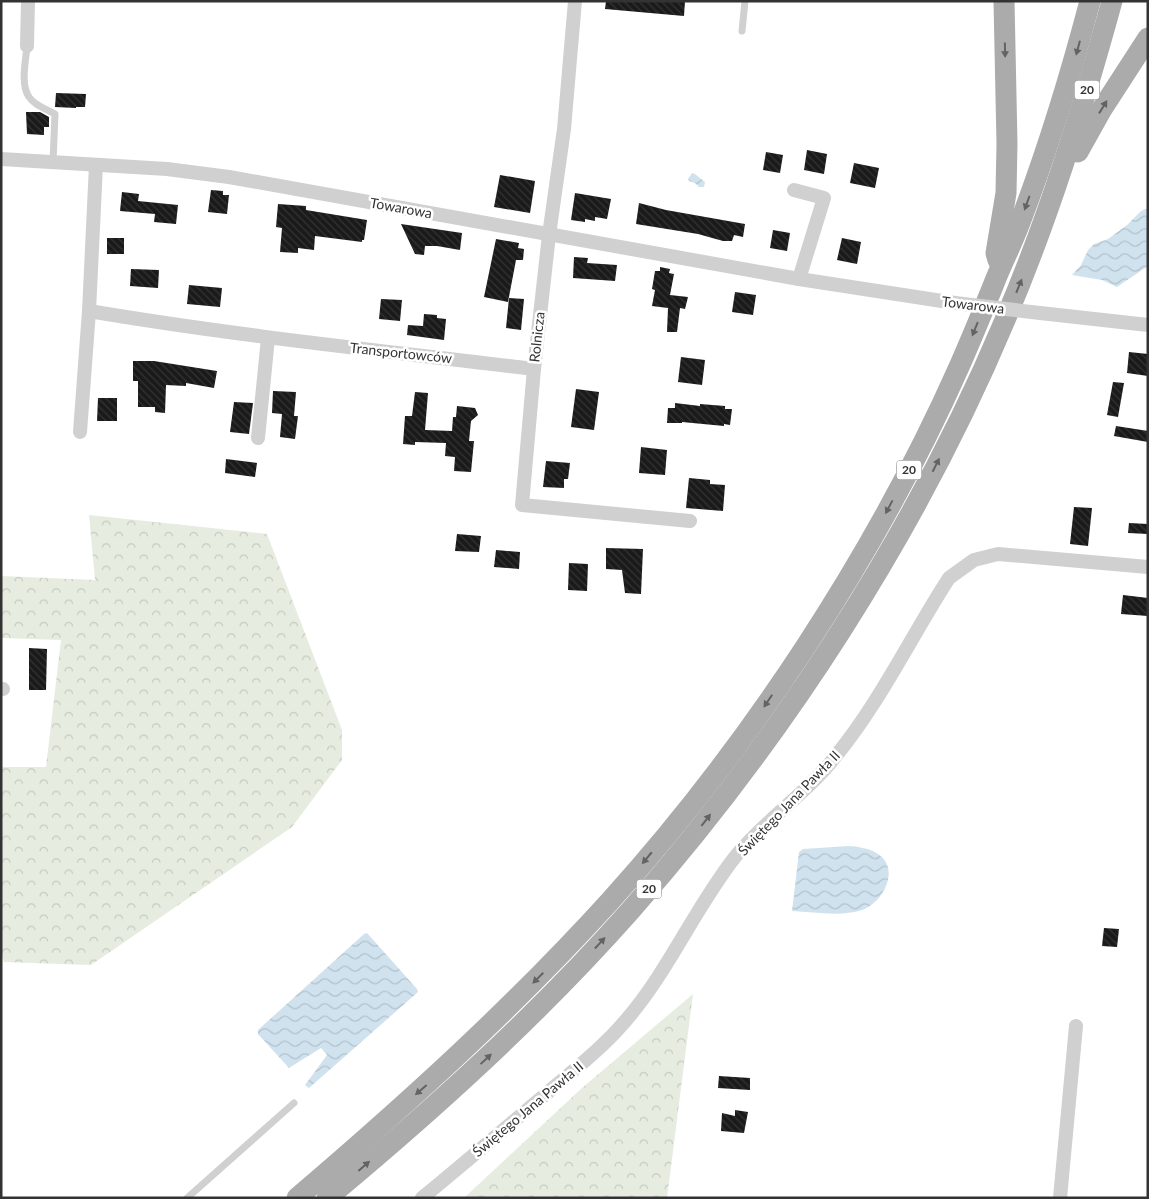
<svg xmlns="http://www.w3.org/2000/svg" width="1149" height="1199" viewBox="0 0 1149 1199" font-family="Lato,sans-serif">
<style>
.forest{fill:url(#forest-crowns)}
.water{fill:url(#water-waves)}
.building{fill:url(#building-back-hatch)}
.lines{fill:none;stroke-linecap:round;stroke-linejoin:round}
.service{stroke:#d0d0d0;stroke-width:7}
.minor{stroke:#d0d0d0;stroke-width:14}
.primary{stroke:#ababab;stroke-width:21}
.minor-bridge{stroke:#d0d0d0;stroke-width:14}
.oneway{fill:#636363}
.labels{text-anchor:middle;stroke-width:5;stroke-linejoin:round;paint-order:stroke}
.shield{fill:#fff;stroke:#707070;stroke-width:1}
.shield-label{font-size:12px;font-weight:bold;fill:#333}
.street-label{font-size:14px;fill:#333;stroke:#fff}
</style>
<defs>
<pattern id="forest-crowns" width="20" height="18" patternUnits="userSpaceOnUse" patternTransform="scale(1.25)"><rect width="20" height="18" fill="#e6ecdf"/><path d="M2 6a3 3 0 1 1 6 0M12 15a3 3 0 1 1 6 0" fill="none" stroke="#c6cbc0"/></pattern>
<pattern id="water-waves" width="16" height="10" patternUnits="userSpaceOnUse" patternTransform="scale(1.25)"><rect width="16" height="10" fill="#cfe2ee"/><path d="M0 5q4-4 8 0t8 0" fill="none" stroke="#b2c2cd"/></pattern>
<pattern id="building-back-hatch" width="6" height="6" patternUnits="userSpaceOnUse" patternTransform="scale(1.25)"><rect width="6" height="6" fill="#1a1a1a"/><path d="M-1 5l2 2M0 0l6 6M5-1l2 2" fill="none" stroke="#333"/></pattern>
</defs>
<rect width="100%" height="100%" fill="#fff"/>
<g class="forest">
<polygon points="89,515 267,534 342,730 342,760 292,827 91,965 4,962 1,953 1,767 46,767 61,640 1,638 1,576 95,580"/>
<polygon points="693,994 667,1198 464,1198 582,1088"/>
</g>
<g class="water">
<polygon points="692,173 695,174 705,182 704,187 699,187 695,183 689,181 688,179"/>
<polygon points="1148,208 1148,266 1117,287 1102,280 1072,275 1081,265 1088,250 1094,244 1108,239 1127,225 1141,211"/>
<path d="M849 846C859 847 869 848 878 854 901 869 883 903 862 910 841 917 814 912 792 911L799 852 803 849Z"/>
<polygon points="367,933 417,989 418,992 309,1088 305,1085 327,1055 321,1048 289,1068 258,1034 258,1030 364,934"/>
</g>
<g class="building">
<polygon points="606,1 685,1 684,16 605,9"/>
<polygon points="56,93 86,94 85,107 76,107 76,108 55,107"/>
<polygon points="26,112 40,112 49,117 49,127 44,127 44,135 27,134"/>
<polygon points="807,150 827,154 824,174 804,170"/>
<polygon points="766,152 783,155 780,173 763,170"/>
<polygon points="854,163 879,168 875,188 850,183"/>
<polygon points="500,175 535,181 530,213 494,207"/>
<polygon points="211,190 223,191 223,195 229,195 227,214 208,212"/>
<polygon points="122,192 139,194 138,201 178,205 176,224 154,222 155,214 120,211"/>
<polygon points="575,193 611,199 607,219 595,217 595,221 585,219 585,222 571,220"/>
<polygon points="639,203 666,210 745,224 743,237 734,235 732,241 723,241 698,234 636,224"/>
<polygon points="278,204 306,206 306,210 367,220 364,240 362,240 362,242 315,236 314,250 298,248 298,253 280,252 282,228 276,227"/>
<polygon points="401,224 462,233 460,250 437,246 425,246 424,255 415,254"/>
<polygon points="773,230 790,233 787,251 770,248"/>
<rect x="107" y="238" width="17" height="16"/>
<polygon points="842,238 861,242 857,264 837,260"/>
<polygon points="496,239 519,243 518,248 524,249 523,260 516,260 508,302 484,297"/>
<polygon points="574,257 588,258 587,263 617,265 615,281 573,278"/>
<polygon points="660,267 670,269 669,273 674,274 670,295 688,297 685,309 680,308 677,332 667,332 668,308 652,306 655,290 652,289 655,271 660,271"/>
<polygon points="131,269 159,270 158,288 130,286"/>
<polygon points="189,285 222,288 220,307 187,304"/>
<polygon points="735,292 756,295 753,315 732,312"/>
<polygon points="509,298 524,299 521,330 506,328"/>
<polygon points="381,299 402,300 400,321 379,319"/>
<polygon points="424,314 437,315 437,318 446,319 444,340 407,335 408,325 423,326"/>
<polygon points="1129,352 1148,354 1148,376 1127,373"/>
<polygon points="681,357 705,360 702,385 678,382"/>
<polygon points="133,361 154,361 217,371 214,388 186,383 186,386 166,385 165,413 155,412 155,407 138,407 138,381 133,381"/>
<polygon points="1113,382 1124,383 1118,417 1107,415"/>
<polygon points="576,389 599,392 594,430 571,427"/>
<polygon points="273,391 296,392 294,416 298,416 295,439 280,437 282,414 272,413"/>
<polygon points="415,392 428,393 425,430 452,431 453,417 456,417 457,406 475,408 478,415 471,421 469,441 474,441 471,472 454,471 455,457 445,456 446,443 415,442 415,445 403,444 405,416 412,416"/>
<polygon points="98,398 117,398 117,421 97,421"/>
<polygon points="234,402 253,403 249,434 230,432"/>
<polygon points="675,403 700,406 700,404 725,406 725,409 732,409 730,425 724,424 724,426 682,422 682,423 667,423 668,408 675,408"/>
<polygon points="1116,426 1148,431 1148,442 1114,436"/>
<polygon points="641,447 667,450 665,475 639,473"/>
<polygon points="226,459 257,463 255,477 225,473"/>
<polygon points="546,461 570,463 568,479 564,479 564,488 543,487"/>
<polygon points="689,478 710,480 710,484 725,485 723,511 686,508"/>
<polygon points="1074,507 1092,508 1088,546 1070,544"/>
<polygon points="1129,523 1148,524 1148,534 1128,533"/>
<polygon points="457,534 481,536 479,552 455,551"/>
<polygon points="606,548 643,549 641,594 625,593 622,570 606,569"/>
<polygon points="496,550 520,552 519,569 494,567"/>
<polygon points="569,563 588,564 587,591 568,590"/>
<polygon points="1123,595 1148,598 1148,616 1121,614"/>
<polygon points="29,648 47,649 46,690 29,690"/>
<polygon points="1104,928 1119,929 1117,947 1102,946"/>
<polygon points="719,1076 750,1078 750,1090 718,1088"/>
<polygon points="735,1110 748,1112 744,1133 721,1131 722,1113 735,1116"/>
</g>
<g class="lines">
<g class="service">
<polyline points="742,31 745,1"/>
<path d="M27 46C26 60 20 84 29 97 34 105 46 109 55 114L53 162"/>
<polyline points="187,1198 294,1103"/>
</g>
<g class="minor">
<polyline points="575,1 564,129 549,235 534,369 522,505 690,521"/>
<polyline points="27,46 28,1"/>
<polyline points="1,159 167,169 229,177 799,279 955,303"/>
<polyline points="794,190 824,198 799,279"/>
<path d="M89 311C237 336 385 351 534 369"/>
<polyline points="1040,313 1148,325"/>
<polyline points="80,432 89,311 96,165"/>
<polyline points="258,438 268,338"/>
<polyline points="1,689 3,689"/>
<path d="M422 1198C462 1165 501 1132 540 1099 570 1073 602 1049 627 1019 669 970 695 908 735 857 765 820 806 794 835 757 877 706 907 645 942 589L949 578 974 560 998 554 1148 567"/>
<polyline points="1060,1198 1076,1026"/>
</g>
<g class="primary">
<polyline points="1078,152 1102,109 1148,38"/>
<polyline points="998,260 996,253 1006,193 1007,144 1004,1"/>
<path d="M297 1198C407 1104 514 1007 611 900 750 746 875 556 959 367 971 340 982 313 993 286 1001 265 1011 246 1019 225 1047 152 1070 77 1090 1"/>
<path d="M327 1198C434 1109 537 1016 630 911 782 739 916 532 1005 320 1049 217 1082 110 1112 1"/>
</g>
<polyline class="minor-bridge" points="955,303 1040,313"/>
</g>
<defs><path id="oneway-solid" d="M-6-.8H1V-3.2L6.5 0L1 3.2V.8H-6Z" transform="scale(1.25)"/></defs>
<g class="oneway">
<use href="#oneway-solid" transform="translate(1078 48) rotate(105)"/>
<use href="#oneway-solid" transform="translate(1005 50) rotate(89)"/>
<use href="#oneway-solid" transform="translate(1103 107) rotate(-58)"/>
<use href="#oneway-solid" transform="translate(1027 203) rotate(110)"/>
<use href="#oneway-solid" transform="translate(1019 286) rotate(-68)"/>
<use href="#oneway-solid" transform="translate(975 329) rotate(112)"/>
<use href="#oneway-solid" transform="translate(936 465) rotate(-63)"/>
<use href="#oneway-solid" transform="translate(889 507) rotate(118)"/>
<use href="#oneway-solid" transform="translate(768 701) rotate(124)"/>
<use href="#oneway-solid" transform="translate(706 820) rotate(-52)"/>
<use href="#oneway-solid" transform="translate(647 858) rotate(130)"/>
<use href="#oneway-solid" transform="translate(600 943) rotate(-47)"/>
<use href="#oneway-solid" transform="translate(538 978) rotate(135)"/>
<use href="#oneway-solid" transform="translate(486 1059) rotate(-43)"/>
<use href="#oneway-solid" transform="translate(421 1090) rotate(139)"/>
<use href="#oneway-solid" transform="translate(364 1166) rotate(-41)"/>
</g>
<g class="labels">
<g class="shield">
<rect x="1074.5" y="80.5" width="25" height="19" rx="4"/>
<rect x="896.5" y="460.5" width="25" height="19" rx="4"/>
<rect x="636.5" y="879.5" width="25" height="19" rx="4"/>
</g>
<g class="shield-label">
<text x="1087" y="94">20</text>
<text x="909" y="474">20</text>
<text x="649" y="893">20</text>
</g>
<g class="street-label">
<text transform="translate(401 208) rotate(10)" y="5">Towarowa</text>
<text transform="translate(973 305) rotate(7)" y="5">Towarowa</text>
<text transform="translate(537 337) rotate(-84)" y="5">Rolnicza</text>
<text transform="translate(401 353) rotate(6)" y="5">Transportowców</text>
<text transform="translate(789 803) rotate(-46)" y="5">Świętego Jana Pawła II</text>
<text transform="translate(528 1109) rotate(-40)" y="5">Świętego Jana Pawła II</text>
</g>
</g>
<rect width="1149" height="1199" fill="none" stroke="#333333" stroke-width="5"/>
</svg>
